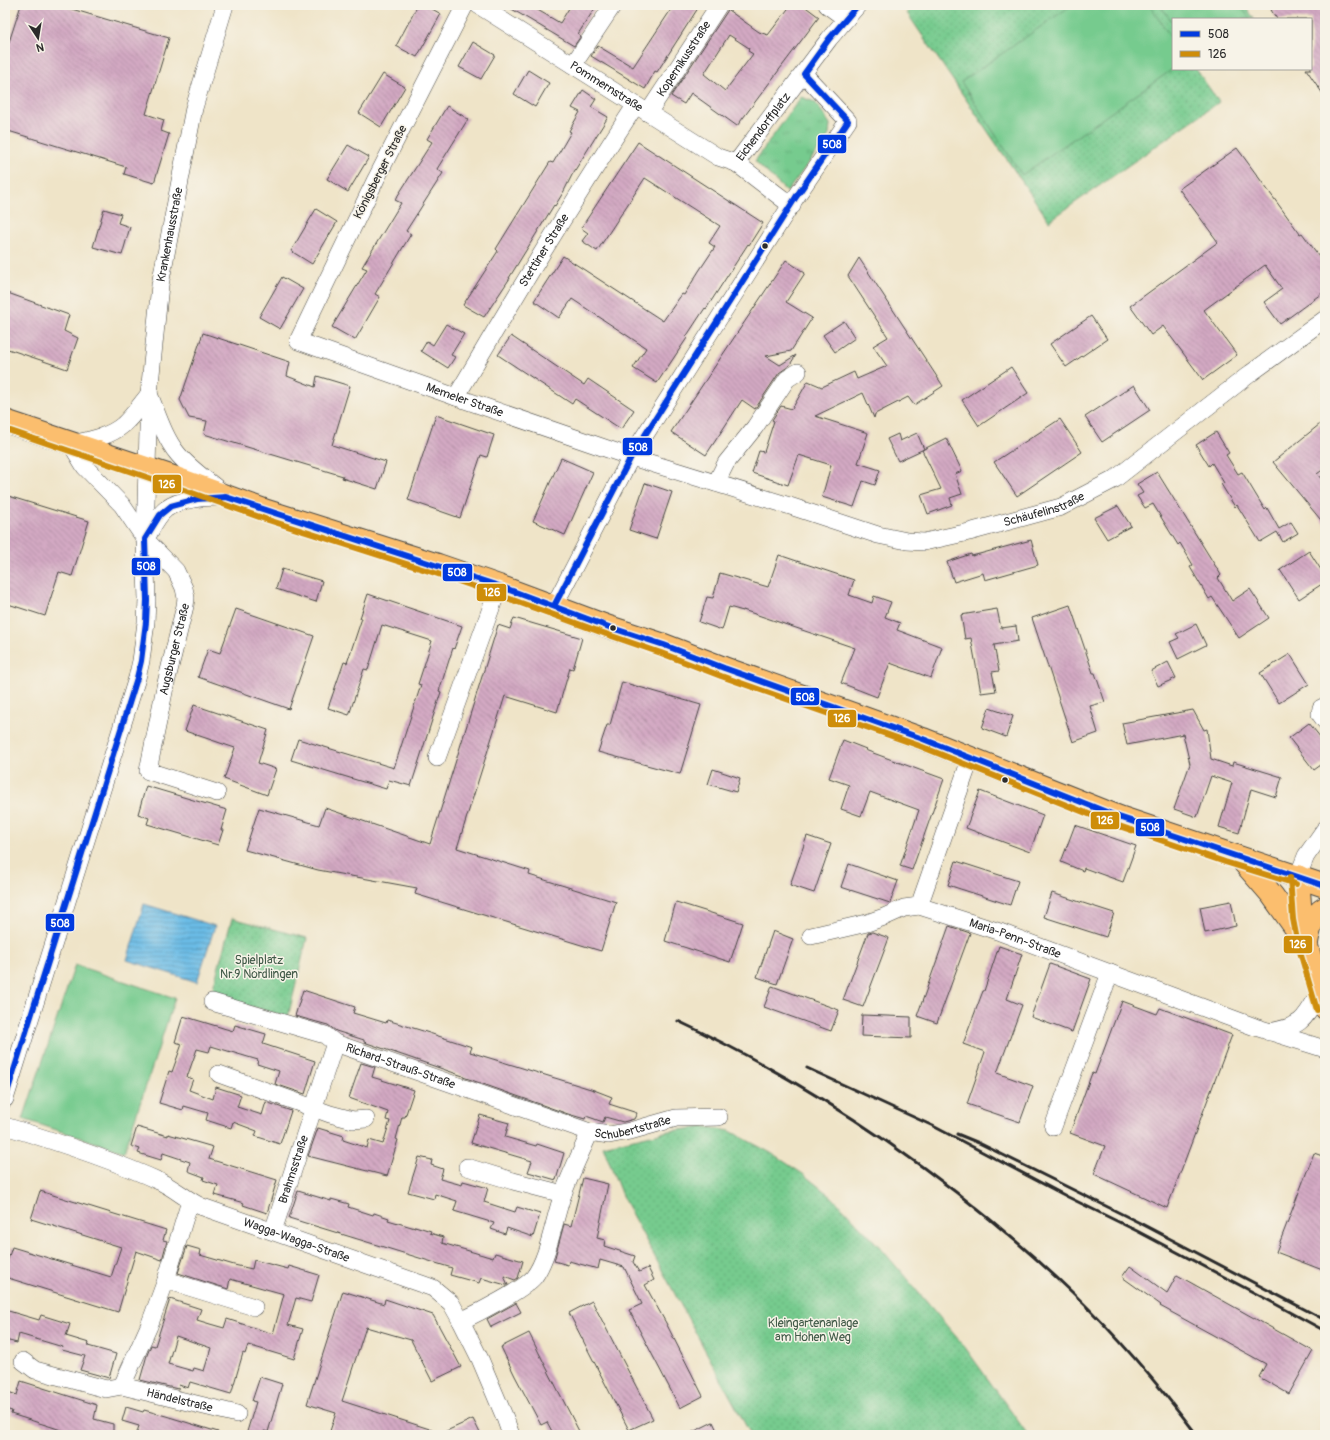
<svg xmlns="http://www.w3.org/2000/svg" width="1330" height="1440" viewBox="0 0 1330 1440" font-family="Pangolin,sans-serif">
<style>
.grass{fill:url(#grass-tufts);stroke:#507b5c}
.park{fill:url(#park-dots);stroke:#507b5c}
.pitch{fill:#76cb8e;stroke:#507b5c}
.water{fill:url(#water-rules);stroke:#4b7488}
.building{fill:url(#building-back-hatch);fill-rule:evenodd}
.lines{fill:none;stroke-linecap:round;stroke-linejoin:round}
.minor-casing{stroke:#484743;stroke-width:18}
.major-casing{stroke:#484743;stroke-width:24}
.minor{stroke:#fff;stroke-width:17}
.major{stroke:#fbbe6e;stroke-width:22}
.rail{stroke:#2b2b2b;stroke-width:3}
.bus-1-casing{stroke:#f7f3e8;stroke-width:9}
.bus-2-casing{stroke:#f7f3e8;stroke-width:9}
.bus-1{stroke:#013adf;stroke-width:6}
.bus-2{stroke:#ce8d09;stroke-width:6}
.bus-dot{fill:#2b2b2b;stroke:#f7f3e8;stroke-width:1.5}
.labels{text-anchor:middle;stroke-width:3;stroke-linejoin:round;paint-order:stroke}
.street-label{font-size:12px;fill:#2b2b2b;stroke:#f7f3e8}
.park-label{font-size:12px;fill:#425b49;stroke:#f7f3e8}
.line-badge{stroke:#f7f3e8;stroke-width:1.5}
.badge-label{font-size:11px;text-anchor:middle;font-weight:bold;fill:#fff}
</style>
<defs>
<pattern id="grass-tufts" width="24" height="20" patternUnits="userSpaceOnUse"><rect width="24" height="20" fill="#76cb8e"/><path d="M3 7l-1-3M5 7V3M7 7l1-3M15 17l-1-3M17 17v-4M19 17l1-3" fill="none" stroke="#66ae7b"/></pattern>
<pattern id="park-dots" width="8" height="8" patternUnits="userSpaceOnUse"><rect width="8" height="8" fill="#76cb8e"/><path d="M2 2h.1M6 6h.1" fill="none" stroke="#66ae7b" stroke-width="1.8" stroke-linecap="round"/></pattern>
<pattern id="water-rules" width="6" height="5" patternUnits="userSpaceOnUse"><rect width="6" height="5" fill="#6bbce6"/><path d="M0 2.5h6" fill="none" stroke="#5899bb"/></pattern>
<pattern id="building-back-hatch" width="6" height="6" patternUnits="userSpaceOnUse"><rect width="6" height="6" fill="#d3a9c3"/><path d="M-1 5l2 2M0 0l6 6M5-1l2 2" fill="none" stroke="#ab8a9f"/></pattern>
</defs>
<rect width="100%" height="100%" fill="#f7f3e8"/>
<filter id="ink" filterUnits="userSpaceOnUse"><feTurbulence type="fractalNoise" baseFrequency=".025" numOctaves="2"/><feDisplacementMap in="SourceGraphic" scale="8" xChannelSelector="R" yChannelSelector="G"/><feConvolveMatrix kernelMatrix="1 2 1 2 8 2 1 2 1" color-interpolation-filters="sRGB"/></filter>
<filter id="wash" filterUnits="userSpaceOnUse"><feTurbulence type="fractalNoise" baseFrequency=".012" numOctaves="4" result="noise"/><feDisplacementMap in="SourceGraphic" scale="16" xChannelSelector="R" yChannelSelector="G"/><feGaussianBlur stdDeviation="0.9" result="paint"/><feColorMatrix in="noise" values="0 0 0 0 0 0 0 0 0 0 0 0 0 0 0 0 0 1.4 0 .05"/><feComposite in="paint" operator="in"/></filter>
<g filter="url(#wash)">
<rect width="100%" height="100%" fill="#efe4c8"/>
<polygon class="grass" points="801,97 815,102 830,124 829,135 787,192 755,161"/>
<g class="park">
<polygon points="914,5 1245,5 1254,19 1173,19 1173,69 1196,69 1219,102 1049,221 907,13"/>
<polygon points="232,918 307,938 288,1017 211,995"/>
<polygon points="706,1127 730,1131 771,1153 803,1174 833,1198 878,1245 964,1346 1028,1435 751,1435 622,1196 603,1146 669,1131"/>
</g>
<g class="pitch">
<polygon points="1072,5 1149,5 1173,40 1173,69 1022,175 961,82"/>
<polygon points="1160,5 1240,5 1250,19 1173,19 1173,23"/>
<polygon points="75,965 175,998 124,1152 23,1119"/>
</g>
<polygon class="water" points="144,904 215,926 197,982 127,960"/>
<g id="blocks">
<g class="building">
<polygon points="21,5 66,5 65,7 169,38 146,114 164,120 161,131 169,134 154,183 124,174 126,167 5,130 5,40 9,42"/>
<polygon points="418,5 425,5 441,14 417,57 396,46"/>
<polygon points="505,5 529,5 560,23 571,5 597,5 578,34 581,36 574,46"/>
<polygon points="674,5 700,5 657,72 655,71 645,89 591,56 598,46 633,67"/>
<path d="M791 5H803L819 17 737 126 691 93 684 104 671 96 728 10 759 32 768 35ZM729 35 749 48 748 51 753 54 725 91 704 74Z"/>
<polygon points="1278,5 1318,5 1325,15 1325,97 1306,69 1311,69 1311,19 1277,19 1271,10"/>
<polygon points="473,42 495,55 481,79 459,67"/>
<polygon points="528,70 549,83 535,107 514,94"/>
<polygon points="383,74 405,87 381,127 359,113"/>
<polygon points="583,90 596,99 591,107 608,117 572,175 564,191 555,206 554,205 509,278 510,278 484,317 463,305 498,251 496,249 550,162 553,163 571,132 569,131 580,112 572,108"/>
<polygon points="447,106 468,119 437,169 443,173 406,231 411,234 375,294 380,297 355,340 332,327 367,269 362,267 401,203 395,200 432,142 427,139"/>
<polygon points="638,142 763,223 749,245 748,244 706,309 705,308 686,337 687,338 657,383 633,368 646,348 572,299 559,318 534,301 563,256 663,321 682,294 684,295 699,271 715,247 709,243 720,226 645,178 597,251 582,241 588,233 581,228"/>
<polygon points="348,145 369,157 348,192 327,179"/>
<polygon points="1237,148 1300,234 1302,233 1325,264 1325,291 1280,324 1264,302 1282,289 1265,265 1204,310 1237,355 1203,380 1163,326 1151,335 1130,306 1218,242 1179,189"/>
<polygon points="104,209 121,214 118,223 130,227 122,255 93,247"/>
<polygon points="316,209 337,222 312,264 291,251"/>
<polygon points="859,258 943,386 914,405 908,397 875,414 874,418 863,393 815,416 868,433 858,463 880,470 875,485 863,481 854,507 822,497 831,465 799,455 788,485 752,473 759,451 764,452 774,421 772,420 781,406 792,409 808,381 822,387 854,372 857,379 887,366 873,346 888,337 848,276"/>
<polygon points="786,260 805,273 786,302 812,318 791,351 766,356 780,365 796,355 789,366 779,373 755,409 742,400 706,455 671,432"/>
<polygon points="282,277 303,289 280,329 259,317"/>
<polygon points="5,292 69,315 64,331 78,338 67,369 5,348"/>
<polygon points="1091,316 1107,339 1066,367 1050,344"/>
<polygon points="844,321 855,338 835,352 823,335"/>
<polygon points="446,324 464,334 451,355 455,357 448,368 421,351 427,341 433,345"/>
<polygon points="203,333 290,362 287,376 315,387 317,376 350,386 332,445 386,462 377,489 342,478 343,476 204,434 207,421 189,418 180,400"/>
<polygon points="511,336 584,385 588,379 634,410 621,429 575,399 572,404 498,355"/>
<polygon points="1011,367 1028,393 979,426 962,400"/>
<polygon points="1134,385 1150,410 1102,442 1085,417"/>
<polygon points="436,415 494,435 487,457 481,455 460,518 408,500"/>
<polygon points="1060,419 1082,452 1017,496 994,462"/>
<polygon points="1325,420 1325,468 1317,474 1325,483 1325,525 1273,462"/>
<polygon points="1216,432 1229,453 1226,455 1238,474 1242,472 1265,510 1267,508 1279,529 1291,522 1298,533 1283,542 1277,532 1260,542 1237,505 1235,507 1221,484 1224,483 1212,463 1209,466 1196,445"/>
<polygon points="917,433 924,449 898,461 887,439 898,434 900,441"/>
<polygon points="946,438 962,471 955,474 962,494 950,498 952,505 928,514 921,495 941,489 922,450"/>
<polygon points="561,458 593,472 565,535 533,521"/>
<polygon points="1157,472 1221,575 1218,578 1232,601 1250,589 1269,618 1239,638 1212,597 1209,599 1190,567 1193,565 1180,543 1178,545 1153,504 1145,508 1137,496 1143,493 1137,484"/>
<polygon points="645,483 672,492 656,539 629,530"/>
<polygon points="5,495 89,521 72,576 59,572 45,616 5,603"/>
<polygon points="1118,506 1131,526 1107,539 1094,518"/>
<polygon points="1031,540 1038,565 985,580 983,573 954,582 947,562 971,554 972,556"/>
<polygon points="1309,551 1325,576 1325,582 1299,599 1280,570"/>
<polygon points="779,555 854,580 849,595 872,603 874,596 891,602 885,617 900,623 897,630 942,647 931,678 890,663 877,697 841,683 855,648 743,610 743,611 729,607 722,630 699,622 707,597 713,598 720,573 768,587"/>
<polygon points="282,569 322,581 316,602 276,589"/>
<polygon points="368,594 462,626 454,649 453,648 439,691 441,692 411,786 389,780 386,789 291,760 298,739 394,768 421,685 418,684 432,641 382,625 368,670 364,669 349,715 328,708 344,662 347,663 362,618 360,618"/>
<polygon points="1070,605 1093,673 1095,673 1105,702 1090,706 1098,733 1073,742 1032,618"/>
<polygon points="236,609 314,636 289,709 198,677 208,649 220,653"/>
<polygon points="997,609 1001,628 1016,626 1018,641 994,645 999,671 992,672 996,691 981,693 971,638 965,639 961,615"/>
<polygon points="514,618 582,638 573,669 570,668 557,712 505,696 457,848 530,871 529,875 616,902 601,951 415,894 417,888 318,870 245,850 259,808 319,825 325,808 430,844 498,625 510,629"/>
<polygon points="1196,624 1206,645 1178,659 1170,642 1179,638 1176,634"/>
<polygon points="1290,654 1309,684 1279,703 1260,673"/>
<polygon points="1168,662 1176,678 1158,686 1151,671"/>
<polygon points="622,682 701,705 680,774 598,752 607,725 610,725"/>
<polygon points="194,705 268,730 258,763 276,769 267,795 224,779 235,748 185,731"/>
<polygon points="989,708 1013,716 1006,737 982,728"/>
<polygon points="1193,710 1204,730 1207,729 1211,759 1232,766 1233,762 1282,777 1276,797 1251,789 1239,833 1219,827 1232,783 1211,776 1197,817 1174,809 1190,764 1183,734 1127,745 1122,723"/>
<polygon points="1309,723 1325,743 1325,762 1314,770 1289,738"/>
<polygon points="843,740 866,749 865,750 944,779 912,870 900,866 919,810 870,792 861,816 841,809 849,785 829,778"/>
<polygon points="713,769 740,778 736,792 708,784"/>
<polygon points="146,786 227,810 221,830 223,830 218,845 147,824 149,818 138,814"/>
<polygon points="980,791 1043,815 1030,852 966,828"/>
<polygon points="1075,825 1136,846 1123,882 1084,868 1083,871 1061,862"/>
<polygon points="807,836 831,844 814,893 790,885"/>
<polygon points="956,861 1018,881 1010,905 948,885"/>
<polygon points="849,864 898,881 890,903 841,887"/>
<polygon points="1052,893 1114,913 1106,937 1044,917"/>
<polygon points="1231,901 1236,926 1205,933 1200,907"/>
<polygon points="676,902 743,923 730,962 665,941"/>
<polygon points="949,926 970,933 937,1023 917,1016"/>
<polygon points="773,931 793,939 777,984 757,977"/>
<polygon points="872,932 889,938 863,1007 843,1000 868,933"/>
<polygon points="999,946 1022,954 1007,999 1022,1005 997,1073 1033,1086 1020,1122 967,1104 985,1052 963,1044 983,991 984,991"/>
<polygon points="1050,964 1091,979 1072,1032 1031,1017"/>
<polygon points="772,986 839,1010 831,1031 764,1007"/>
<polygon points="303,990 355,1007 353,1013 386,1023 387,1020 423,1031 472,1047 470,1052 594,1090 612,1097 609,1104 637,1113 634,1119 623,1122 605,1117 603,1122 586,1116 585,1119 568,1114 463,1077 463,1076 364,1042 364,1040 336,1031 328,1025 295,1016"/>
<polygon points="1122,1001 1157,1014 1160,1008 1232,1035 1167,1208 1094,1174 1105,1146 1070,1133 1092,1073 1095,1074"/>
<polygon points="862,1015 911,1017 911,1038 861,1036"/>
<polygon points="183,1016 233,1031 235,1025 266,1034 263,1044 315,1061 305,1094 275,1084 279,1071 257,1064 258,1060 211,1046 209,1052 197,1049 187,1077 193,1079 189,1090 213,1099 216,1087 241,1095 237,1107 262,1115 266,1102 291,1111 280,1144 255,1136 257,1131 233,1122 231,1128 206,1120 208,1113 184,1106 183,1110 159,1103 169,1071 172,1072 182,1044 175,1042"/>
<polygon points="361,1063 375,1067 372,1077 414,1090 405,1117 402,1117 396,1139 398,1140 387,1176 308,1156 318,1128 344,1136 343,1140 367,1148 369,1140 383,1144 390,1121 386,1120 388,1112 349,1098"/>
<polygon points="480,1115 509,1123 505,1137 536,1146 537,1144 564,1153 556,1180 528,1172 532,1161 471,1143"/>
<polygon points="137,1127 168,1136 168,1134 213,1147 209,1159 277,1180 267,1213 243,1205 244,1203 215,1195 218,1185 203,1180 204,1177 188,1171 190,1162 163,1153 161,1160 138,1153 140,1149 131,1146"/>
<polygon points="1314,1153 1325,1157 1325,1271 1276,1252"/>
<polygon points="419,1157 432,1160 431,1165 443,1169 440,1179 462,1185 463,1181 488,1188 484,1202 515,1212 517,1207 540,1214 533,1237 507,1228 505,1234 491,1229 494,1223 454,1211 457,1201 435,1194 434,1199 408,1192"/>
<polygon points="583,1178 608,1184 597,1238 605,1240 604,1246 635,1256 633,1262 639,1272 648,1268 654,1280 645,1285 666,1323 703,1396 680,1408 629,1310 642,1304 624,1267 600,1260 598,1269 569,1261 568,1265 554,1261 564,1224 571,1226"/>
<polygon points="40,1191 166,1230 163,1240 167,1241 162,1260 136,1251 118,1312 5,1277 5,1268 12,1247 111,1277 121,1247 31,1219"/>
<polygon points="298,1191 331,1201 331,1199 349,1204 348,1207 373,1215 374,1213 389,1218 388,1220 415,1228 415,1226 431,1231 430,1233 443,1237 442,1243 493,1258 495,1253 523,1261 518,1278 515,1280 504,1276 508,1285 506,1285 481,1278 479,1283 450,1275 452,1268 289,1218"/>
<path d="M187 1246 201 1250 200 1255 234 1265 252 1269 254 1260 288 1269 289 1266 319 1275 311 1302 296 1298 288 1325 303 1329 294 1359 248 1345 245 1354 243 1353 231 1394 190 1382 188 1388 179 1385 178 1389 140 1380 147 1355 151 1345 155 1346 170 1299 201 1309 197 1320 210 1324 224 1328 227 1319 273 1334 284 1294 230 1279 228 1289 178 1273ZM176 1336 211 1348 204 1371 194 1368 193 1371 168 1364Z"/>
<polygon points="1130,1266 1167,1293 1177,1275 1313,1351 1289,1394 1259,1377 1266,1364 1160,1306 1161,1305 1122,1277"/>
<polygon points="343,1291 384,1304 385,1299 433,1315 461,1367 432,1381 411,1340 366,1327 342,1401 442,1433 473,1419 481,1435 343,1435 330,1431 336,1413 307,1404"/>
<polygon points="592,1301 653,1419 629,1430 569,1313"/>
<polygon points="516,1303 521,1312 491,1327 487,1319"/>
<polygon points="5,1310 39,1320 41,1315 70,1324 66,1336 89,1343 88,1346 116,1354 109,1378 80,1370 85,1356 62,1350 63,1347 19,1334 17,1343 5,1340"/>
<polygon points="529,1333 543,1361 581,1435 554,1435 547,1422 541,1425 515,1376 501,1347"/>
<polygon points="260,1377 282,1384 268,1432 264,1431 263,1435 246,1435 256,1402 252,1401"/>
<polygon points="21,1381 97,1405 94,1419 113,1424 113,1435 77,1435 11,1414 12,1411 5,1409 5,1391 17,1395"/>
<polygon points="126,1407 143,1412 144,1410 166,1416 218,1432 218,1435 136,1435 139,1426 122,1421"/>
<polygon points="713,1422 719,1435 687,1435"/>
</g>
</g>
</g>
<g filter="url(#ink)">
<use href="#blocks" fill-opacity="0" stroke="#484743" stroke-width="1"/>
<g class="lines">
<g class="minor-casing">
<g id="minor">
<path id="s1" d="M465 5 376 179 298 341 456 397 631 457 790 506 878 535 907 541 924 542 969 532 1061 507 1115 479 1251 373 1325 319"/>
<path id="s2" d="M478 5 718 157 736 163"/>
<polyline points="827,5 846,19"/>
<polyline points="573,65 613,5"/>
<path id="s3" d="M648 113 719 5"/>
<path id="s4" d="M792 206 736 163 829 39 858 5"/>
<path id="s5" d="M456 397C513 299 573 201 635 106"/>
<polyline points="716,483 726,463 755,427 787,379 798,372"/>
<path d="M147 537C152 528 157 516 166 509 181 498 205 497 223 497"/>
<polyline points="554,606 631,457 796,197 848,121 804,74"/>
<polyline points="1325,706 1321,708 1320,714 1325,721"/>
<polyline points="437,758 499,586"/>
<path id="s6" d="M217 793 148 771 165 687 185 606 186 598 184 588 176 571 145 539 122 505 85 467 71 444C89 440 109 437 123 425 133 416 141 404 149 394 157 413 164 437 177 453 189 468 206 479 220 491"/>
<polyline points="1298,876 1306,856 1325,829"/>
<polyline points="919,906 971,757"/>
<path id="s7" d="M811 936 867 923 884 917 904 908 919 906 1000 932 1255 1027 1325 1049"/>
<path id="s8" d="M212 1002 325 1035 335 1043 590 1132"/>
<path d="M1269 1032C1303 1026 1304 1020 1320 992"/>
<polyline points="219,1074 330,1114 353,1120 366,1119"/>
<path id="s9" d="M5 1099 137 678 141 661 146 622 147 600 145 539 149 394 160 285 194 108 225 5"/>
<path id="s10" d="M5 1126C58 1142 111 1159 161 1182 175 1189 186 1199 200 1206L433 1288 451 1303 461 1321 480 1359 505 1418 511 1435"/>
<polyline points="1053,1127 1110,973"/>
<polyline points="467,1167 513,1181 563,1194"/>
<path id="s11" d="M273 1231 335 1043"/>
<polyline points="166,1280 254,1307"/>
<path id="s12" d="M461 1321C478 1313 523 1290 534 1277 549 1257 554 1218 563 1194 571 1173 581 1152 590 1132L609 1135 630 1131 676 1118 719 1117"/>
<path id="s13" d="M23 1361 35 1370 106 1389 122 1386 237 1414"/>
<polyline points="122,1386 149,1326 166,1280 190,1201"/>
</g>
</g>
<g class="major-casing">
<g id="major">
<polyline points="5,421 176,478 267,511 438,565 499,586 609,627 664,645 724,668 923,739 1119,817 1325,886"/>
<polyline points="1240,858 1272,895 1302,937"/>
<polyline points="1298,876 1301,918 1306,943 1325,1008"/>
<path d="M1307 942C1310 928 1312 915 1325 908"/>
</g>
</g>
<use href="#minor" class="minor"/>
<use href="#major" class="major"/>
<g class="rail">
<path d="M678 1021C821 1088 959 1184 1073 1293 1118 1337 1159 1385 1197 1435"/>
<polyline points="807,1068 933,1126 1068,1197 1137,1231 1268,1300 1325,1331"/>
<polyline points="957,1134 979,1143 1140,1223 1325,1320"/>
</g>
<g class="bus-1-casing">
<g id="bus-1">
<polyline points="554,606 631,457 796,197 848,121 804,74 829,39 858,5"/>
<polyline points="5,1099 137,678 141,661 146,622 147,600 145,539 160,515 171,506 197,499 226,497 499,586 609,627 664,645 724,668 923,739 1119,817 1325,886"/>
</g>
</g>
<g class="bus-2-casing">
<g id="bus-2">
<polyline points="5,429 173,486 265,519 435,573 496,594 606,634 661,653 721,676 920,746 1116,825 1225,862 1296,884"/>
<polyline points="1290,877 1293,919 1298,945 1317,1010"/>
</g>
</g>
<use href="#bus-1" class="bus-1"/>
<use href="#bus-2" class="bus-2"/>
</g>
</g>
<g class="bus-dot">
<circle cx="765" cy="246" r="3.5"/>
<circle cx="613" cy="628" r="3.5"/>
<circle cx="1005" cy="780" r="3.5"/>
</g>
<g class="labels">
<g class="street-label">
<text dy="4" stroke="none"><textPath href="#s3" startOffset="65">Kopernikusstraße</textPath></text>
<text dy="4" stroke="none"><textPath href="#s2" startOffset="152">Pommernstraße</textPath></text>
<text dy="4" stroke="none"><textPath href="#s4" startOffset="116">Eichendorffplatz</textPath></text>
<text transform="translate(380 172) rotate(-63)" y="4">Königsberger Straße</text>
<text dy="4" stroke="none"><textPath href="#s9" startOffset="887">Krankenhausstraße</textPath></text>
<text dy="4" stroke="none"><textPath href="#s5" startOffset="171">Stettiner Straße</textPath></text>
<text dy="4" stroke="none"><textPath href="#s1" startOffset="552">Memeler Straße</textPath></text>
<text dy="4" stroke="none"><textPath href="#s1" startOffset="1158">Schäufelinstraße</textPath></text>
<text dy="4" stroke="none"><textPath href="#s6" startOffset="197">Augsburger Straße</textPath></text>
<text dy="4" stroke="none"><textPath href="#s7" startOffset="214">Maria-Penn-Straße</textPath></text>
<text dy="4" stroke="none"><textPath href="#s8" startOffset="200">Richard-Strauß-Straße</textPath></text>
<text dy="4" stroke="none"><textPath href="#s12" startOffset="285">Schubertstraße</textPath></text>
<text dy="4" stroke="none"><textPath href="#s11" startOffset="65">Brahmsstraße</textPath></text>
<text dy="4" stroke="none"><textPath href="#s10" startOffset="314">Wagga-Wagga-Straße</textPath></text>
<text dy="4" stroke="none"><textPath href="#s13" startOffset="164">Händelstraße</textPath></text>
</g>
<g class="park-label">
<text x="259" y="964">Spielplatz<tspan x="259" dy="14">Nr.9 Nördlingen</tspan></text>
<text x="813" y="1327">Kleingartenanlage<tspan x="813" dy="14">am Hohen Weg</tspan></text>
</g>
</g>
<g class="line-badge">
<rect x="817" y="134" width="30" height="20" rx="4" fill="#013adf"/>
<rect x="622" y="437" width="31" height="19" rx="4" fill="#013adf"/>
<rect x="152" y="474" width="30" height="20" rx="4" fill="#ce8d09"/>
<rect x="131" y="557" width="30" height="19" rx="4" fill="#013adf"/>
<rect x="442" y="563" width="31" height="19" rx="4" fill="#013adf"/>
<rect x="476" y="583" width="31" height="19" rx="4" fill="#ce8d09"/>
<rect x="790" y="687" width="30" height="19" rx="4" fill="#013adf"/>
<rect x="827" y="709" width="30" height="19" rx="4" fill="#ce8d09"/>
<rect x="1090" y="811" width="30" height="19" rx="4" fill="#ce8d09"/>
<rect x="1135" y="818" width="30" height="19" rx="4" fill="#013adf"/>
<rect x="45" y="913" width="30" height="19" rx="4" fill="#013adf"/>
<rect x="1283" y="935" width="30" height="19" rx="4" fill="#ce8d09"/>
</g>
<g class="badge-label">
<text x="832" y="148">508</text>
<text x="638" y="451">508</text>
<text x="167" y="488">126</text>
<text x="146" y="570">508</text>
<text x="457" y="576">508</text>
<text x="492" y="596">126</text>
<text x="805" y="701">508</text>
<text x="842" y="722">126</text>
<text x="1105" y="824">126</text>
<text x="1150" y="831">508</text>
<text x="60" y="927">508</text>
<text x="1298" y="948">126</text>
</g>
<rect width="1330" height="1440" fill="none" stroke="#f7f3e8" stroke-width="20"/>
<rect x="1172" y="18" width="140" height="52" fill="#f7f3e8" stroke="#a5a39c"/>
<rect x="1180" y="31" width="20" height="6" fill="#013adf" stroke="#a5a39c"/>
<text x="1208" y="38" font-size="12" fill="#2b2b2b">508</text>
<rect x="1180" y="51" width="20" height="6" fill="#ce8d09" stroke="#a5a39c"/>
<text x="1208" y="58" font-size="12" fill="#2b2b2b">126</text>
<g transform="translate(38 38) rotate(168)" stroke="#f7f3e8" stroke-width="3" paint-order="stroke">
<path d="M0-3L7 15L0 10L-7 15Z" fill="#2b2b2b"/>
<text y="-6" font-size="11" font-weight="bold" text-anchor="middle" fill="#2b2b2b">N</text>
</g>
</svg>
